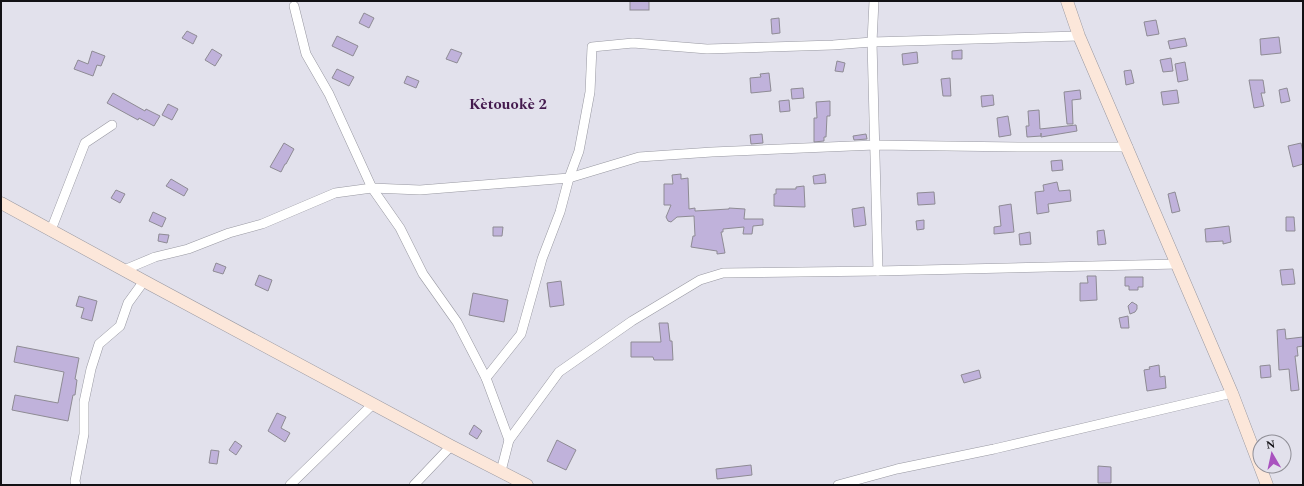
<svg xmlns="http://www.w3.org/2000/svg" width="1304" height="486" viewBox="0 0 1304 486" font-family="Spectral,serif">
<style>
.building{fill:#c0b2db;stroke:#8e8b94}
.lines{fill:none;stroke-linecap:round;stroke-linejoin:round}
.street-casing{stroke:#9898a1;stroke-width:10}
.secondary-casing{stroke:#9898a1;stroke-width:13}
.street{stroke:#fff;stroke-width:9}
.secondary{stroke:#fce7da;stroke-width:12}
.labels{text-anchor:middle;stroke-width:4;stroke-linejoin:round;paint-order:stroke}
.neighbourhood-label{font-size:15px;font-weight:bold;fill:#441a4e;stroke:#e2e1ec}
</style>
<rect width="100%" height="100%" fill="#e2e1ec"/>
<g class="building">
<rect x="630" y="1" width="19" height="9"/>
<polygon points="364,13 374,18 369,28 359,23"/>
<polygon points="779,18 780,33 772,34 771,19"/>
<polygon points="1156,20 1159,34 1147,36 1144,22"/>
<polygon points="187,31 197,36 193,44 182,38"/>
<polygon points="337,36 358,46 353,56 332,46"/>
<polygon points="1279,37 1281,53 1261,55 1260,39"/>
<polygon points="1185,38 1187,46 1170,49 1168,41"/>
<polygon points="212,49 222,55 215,66 205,60"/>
<polygon points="451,49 462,53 457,63 446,59"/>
<polygon points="962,50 962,59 952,59 952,51"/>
<polygon points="92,51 105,56 101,66 97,65 93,76 74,69 78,60 88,64"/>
<polygon points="917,52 918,63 903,65 902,54"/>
<polygon points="1171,58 1173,71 1163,72 1160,60"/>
<polygon points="837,61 845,63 843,72 835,71"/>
<polygon points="1185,62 1188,80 1178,82 1175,64"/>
<polygon points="337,69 354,77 349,86 332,78"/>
<polygon points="1131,70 1134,83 1126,85 1124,71"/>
<polygon points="769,73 771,91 751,93 750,78 761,77 760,74"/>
<polygon points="407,76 419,81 416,88 404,83"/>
<polygon points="950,78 951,96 943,96 941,79"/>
<polygon points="1249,80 1263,80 1265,93 1261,93 1264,106 1254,108"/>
<polygon points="803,88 804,98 792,99 791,89"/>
<polygon points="1287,88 1290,101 1281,103 1279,90"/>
<polygon points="1080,90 1081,99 1072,100 1073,124 1067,124 1064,92"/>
<polygon points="1177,90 1179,103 1163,105 1161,92"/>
<polygon points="113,93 145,111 146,109 160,116 154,126 139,118 138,120 107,103"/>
<polygon points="993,95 994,105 982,107 981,96"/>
<polygon points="789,100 790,111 780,112 779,101"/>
<polygon points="830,101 830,116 827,116 826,137 824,137 824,141 814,142 814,118 817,118 816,102"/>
<polygon points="168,104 178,109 172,120 162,115"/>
<polygon points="1039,110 1040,129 1076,125 1077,131 1041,137 1041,133 1041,136 1027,137 1026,126 1029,126 1028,111"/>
<polygon points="1008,116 1011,135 999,137 997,118"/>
<polygon points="762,134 763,143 751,144 750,135"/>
<polygon points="866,134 867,139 854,140 853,136"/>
<polygon points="284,143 294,149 286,164 285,164 281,172 270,167"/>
<polygon points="1301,143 1303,152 1303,164 1293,167 1288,146"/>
<polygon points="1062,160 1063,170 1052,171 1051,161"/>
<polygon points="681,174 681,179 688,178 689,209 695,208 695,211 729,209 729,208 745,209 744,219 763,219 763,225 753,226 752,234 743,234 744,227 723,229 723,232 721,232 725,253 717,254 717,251 691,247 693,236 695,236 694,216 677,217 671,222 668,221 666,217 671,205 664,205 664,184 673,184 672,175"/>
<polygon points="825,174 826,183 814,184 813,176"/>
<polygon points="171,179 188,189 184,196 166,186"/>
<polygon points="1057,182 1059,191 1070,190 1071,201 1048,204 1049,212 1037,214 1035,192 1044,191 1043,185"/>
<polygon points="804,186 805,207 774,206 774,194 776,194 776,189 796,189 796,187"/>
<polygon points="116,190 125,194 120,203 111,198"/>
<polygon points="934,192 935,204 918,205 917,193"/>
<polygon points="1175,192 1180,211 1172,213 1168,194"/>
<polygon points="1011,204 1014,232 994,234 994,227 1001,226 999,206"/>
<polygon points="864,207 866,225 854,227 852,209"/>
<polygon points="153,212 166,218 162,227 149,221"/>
<polygon points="1286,217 1294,217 1295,231 1286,231"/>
<polygon points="924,220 924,229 917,230 916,221"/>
<polygon points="1229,226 1231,242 1223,244 1223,241 1206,242 1205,229"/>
<polygon points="493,227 503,227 502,236 493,236"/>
<polygon points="1104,230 1106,244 1098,245 1097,231"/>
<polygon points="1030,232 1031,244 1020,245 1019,234"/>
<polygon points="159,234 169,235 167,243 158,241"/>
<polygon points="216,263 226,267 223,274 213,271"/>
<polygon points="1293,269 1295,284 1282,285 1280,270"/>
<polygon points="259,275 272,280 268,291 255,285"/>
<polygon points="1087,276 1096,276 1097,300 1080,301 1080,283 1088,283"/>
<polygon points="1125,277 1143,277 1143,287 1138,287 1138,290 1129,290 1129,286 1125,286"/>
<polygon points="561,281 564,305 550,307 547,283"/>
<polygon points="473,293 508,300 504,322 469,315"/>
<polygon points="79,296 97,301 92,321 81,318 84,308 76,306"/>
<polygon points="1132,302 1137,305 1137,309 1135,312 1130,314 1128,306"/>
<polygon points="1128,316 1129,328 1121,328 1119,318"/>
<polygon points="659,323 668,323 670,341 672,341 673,360 654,360 653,357 631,357 631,342 661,342"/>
<polygon points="1285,329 1286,339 1303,337 1303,346 1297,347 1298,356 1295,356 1299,390 1291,391 1289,369 1279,370 1277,330"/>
<polygon points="17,346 79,358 75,379 77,380 75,395 73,395 68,421 12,410 15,395 58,403 64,372 14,362"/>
<polygon points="1159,365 1160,377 1165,376 1166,388 1147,391 1144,370 1150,369 1149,367"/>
<polygon points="1270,365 1271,377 1261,378 1260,366"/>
<polygon points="979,370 981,378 964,383 961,375"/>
<polygon points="277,413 286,417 281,428 290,433 285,442 268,431"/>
<polygon points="474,425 482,431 477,439 469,434"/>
<polygon points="557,440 576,450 566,470 547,461"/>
<polygon points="235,441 242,446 236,455 229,450"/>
<polygon points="211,450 219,451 217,464 209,463"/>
<polygon points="751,465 752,475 717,479 716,469"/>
<polygon points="1098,466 1111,467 1111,483 1098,483"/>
</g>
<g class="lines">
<g class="street-casing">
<g id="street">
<polyline points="874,1 872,42 878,271"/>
<polyline points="294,6 306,54 329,94 372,188 400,228 423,274 457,322 486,378 509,440"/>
<polyline points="51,230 85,143 112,125"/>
<polyline points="124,270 155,257 188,249 229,233 262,224 335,193 372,188 420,190 569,178 639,157 712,152 875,145 1019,147 1128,147"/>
<polyline points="486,378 521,334 542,259 560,212 569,178 579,151 590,92 592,47 633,43 707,49 833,45 872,42 1079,36"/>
<polyline points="501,471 509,440 559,372 632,321 700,280 723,273 878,271 1178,264"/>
<polyline points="76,485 75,481 84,434 84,402 91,369 99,344 120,326 128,303 144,281"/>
<polyline points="290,485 373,404"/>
<polyline points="414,485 451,446"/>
<polyline points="838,485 897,469 994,449 1232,393"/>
</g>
</g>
<g class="secondary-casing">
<g id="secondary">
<polyline points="1067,1 1079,36 1232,393 1267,485"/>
<polyline points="1,203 144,281 451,446 527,485"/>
</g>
</g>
<use href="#street" class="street"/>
<use href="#secondary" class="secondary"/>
</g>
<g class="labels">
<g class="neighbourhood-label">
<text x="508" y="109">Kètouokè 2</text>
</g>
</g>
<rect width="1304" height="486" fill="none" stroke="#121115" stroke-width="4"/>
<g transform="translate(1272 454) rotate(351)"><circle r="19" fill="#e2e1ec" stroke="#8f8e96"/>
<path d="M0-3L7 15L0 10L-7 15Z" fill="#a952bf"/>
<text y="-6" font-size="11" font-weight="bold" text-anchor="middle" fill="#121115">N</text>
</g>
</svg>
